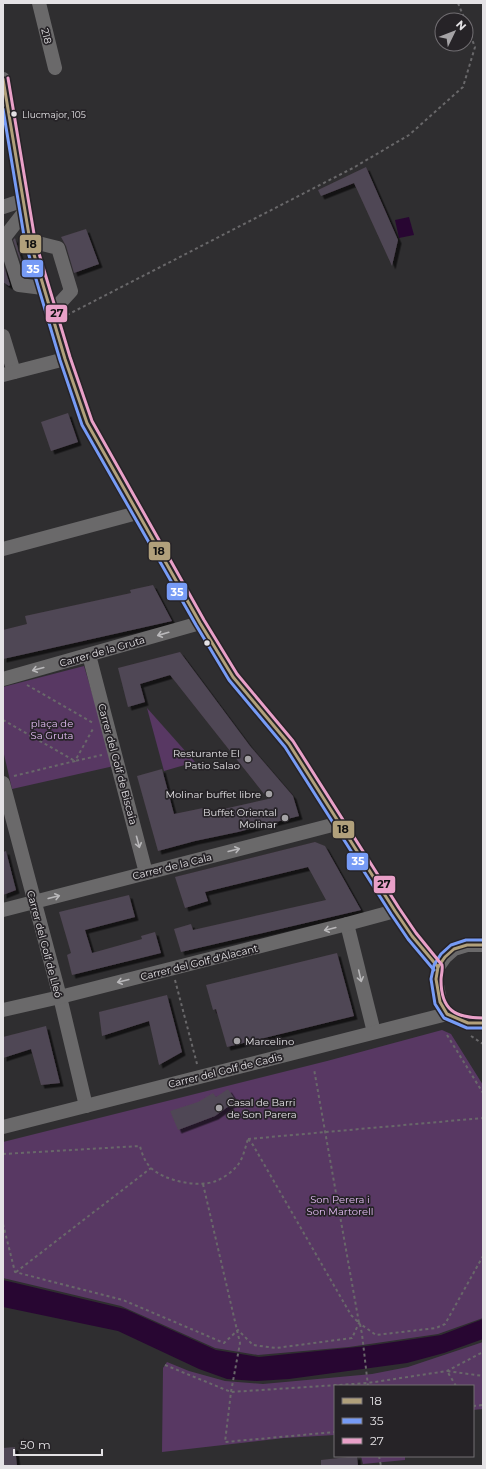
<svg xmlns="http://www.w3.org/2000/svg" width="486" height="1469" viewBox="0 0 486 1469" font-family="Montserrat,sans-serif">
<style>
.green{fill:#583863}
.water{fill:#280632}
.building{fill:#504654;filter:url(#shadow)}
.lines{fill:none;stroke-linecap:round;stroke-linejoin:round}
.path{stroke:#69686a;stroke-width:2;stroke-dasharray:3 3;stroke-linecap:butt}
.minor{stroke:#6a696a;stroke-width:14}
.bus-1-casing{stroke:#262327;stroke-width:6}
.bus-2-casing{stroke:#262327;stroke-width:6}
.bus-3-casing{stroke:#262327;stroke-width:6}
.bus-1{stroke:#b1a07b;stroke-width:3}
.bus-2{stroke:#769bf6;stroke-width:3}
.bus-3{stroke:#e9a0c8;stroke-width:3}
.oneway{stroke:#b9b8ba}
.bus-dot{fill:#e4e2e5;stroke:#262327;stroke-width:1.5}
.poi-dot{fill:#a5a3a6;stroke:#262327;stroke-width:1.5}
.labels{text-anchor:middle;stroke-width:3.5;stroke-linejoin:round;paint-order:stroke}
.bus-label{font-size:9px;fill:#e4e2e5;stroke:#262327;text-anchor:start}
.street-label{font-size:10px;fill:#e4e2e5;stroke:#262327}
.park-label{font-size:10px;fill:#e6bef6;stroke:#262327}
.poi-label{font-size:10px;fill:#e4e2e5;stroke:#262327;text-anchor:end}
.line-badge{stroke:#262327;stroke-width:1.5}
.badge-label{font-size:11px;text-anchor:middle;font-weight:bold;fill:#fff}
.pale-badge-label{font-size:11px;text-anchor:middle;font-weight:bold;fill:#111}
</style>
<defs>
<filter id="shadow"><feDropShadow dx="3.5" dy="3.5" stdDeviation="0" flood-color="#0009"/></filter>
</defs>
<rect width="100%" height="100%" fill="#2f2e30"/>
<g class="green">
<polygon points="84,666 114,766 12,789 3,750 3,687"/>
<polygon points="147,708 195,762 164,771"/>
<polygon points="442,1030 451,1034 483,1085 483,1318 438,1334 349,1347 258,1355 215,1348 121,1306 3,1278 3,1142 327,1061"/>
<polygon points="483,1342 483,1409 473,1410 473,1386 335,1386 335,1435 284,1438 162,1452 163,1368 167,1362 189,1371 225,1381 263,1384 372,1374 408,1367"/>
<polygon points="361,1456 405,1456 405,1460 363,1464"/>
</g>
<g class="water">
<polygon points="409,217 414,235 399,238 395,220"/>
<polygon points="3,1280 125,1309 216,1350 259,1357 367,1346 441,1335 483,1319 483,1339 444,1353 407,1363 289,1379 257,1381 227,1379 199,1369 118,1331 3,1307"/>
</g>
<g class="building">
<polygon points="366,167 398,240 392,266 354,183 321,196 318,190"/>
<polygon points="86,229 99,264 74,273 66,246 61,237"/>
<polygon points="15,238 26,277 13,240"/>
<polygon points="3,263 10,285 9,286 3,282"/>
<polygon points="68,413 78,442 51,451 41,422"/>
<polygon points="153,585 172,621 3,659 3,630 27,624 25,616 131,593 130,590"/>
<polygon points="180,652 250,746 293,796 299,816 238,832 195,841 158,851 137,776 162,769 174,814 208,807 210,812 268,799 170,675 140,684 145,702 128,707 118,668"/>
<polygon points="315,842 325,846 361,910 181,952 174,929 191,924 193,930 326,900 308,867 205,892 208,901 185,908 175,877"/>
<polygon points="6,851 16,890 3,895 3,852"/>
<polygon points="129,895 135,917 85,930 92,953 142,939 141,936 155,932 161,953 72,975 67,955 71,953 59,912"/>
<polygon points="337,953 354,1016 227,1047 216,1009 213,1010 206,985"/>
<polygon points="167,995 182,1052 159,1065 149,1021 102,1036 99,1012"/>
<polygon points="46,1026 60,1083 41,1085 31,1049 3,1058 3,1037"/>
<polygon points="228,1089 236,1101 215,1116 178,1130 170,1111 198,1102 213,1093 216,1097"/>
<polygon points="15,1447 17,1466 3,1466 3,1448"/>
<polygon points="357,1456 358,1466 321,1466 321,1460"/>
</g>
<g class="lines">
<g class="path">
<polyline points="458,3 465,20"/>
<polyline points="67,315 353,168 409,135 463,87 475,47 466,24"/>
<polyline points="27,685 93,723"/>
<polyline points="3,720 75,761 102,755"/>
<polyline points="14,776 75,761 94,727"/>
<polyline points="175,980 197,1064"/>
<polyline points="447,1035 483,1093"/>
<polyline points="471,1036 483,1044"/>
<polyline points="248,1139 253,1145 351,1315 359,1323 314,1069"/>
<polyline points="248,1139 483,1118"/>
<path d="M3 1154 140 1146C142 1154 145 1162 151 1168 165 1181 198 1188 216 1181 223 1178 231 1173 236 1167 243 1160 245 1148 248 1139"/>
<polyline points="203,1184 240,1343 231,1392 225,1442 335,1432"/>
<polyline points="3,1224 15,1272 123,1300 224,1343 238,1330 253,1345 276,1348 352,1338 359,1323 376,1335 436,1328 445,1324 483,1256"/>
<polyline points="16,1272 151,1168"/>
<polyline points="360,1324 362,1334 368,1386"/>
<polyline points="165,1365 231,1392 368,1383 447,1371 483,1352"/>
<polyline points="456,1386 447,1371 483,1376"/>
<polyline points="473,1406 483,1405"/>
<polyline points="379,1456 381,1466"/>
</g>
<g class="minor">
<polyline points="39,3 55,68"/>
<polyline points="3,79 30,241 65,359 87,423 103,453 200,623 233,677 289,744 340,823 395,911 412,936 438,967"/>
<polyline points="3,207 24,200"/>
<polyline points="25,211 4,238 19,285 43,288"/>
<polyline points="30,241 58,248 71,291 51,313"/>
<polyline points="3,336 14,372"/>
<polyline points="3,375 65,359"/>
<polyline points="3,549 137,513"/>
<polyline points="89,655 146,873"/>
<polyline points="3,679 200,623"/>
<polyline points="3,783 60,997 86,1106"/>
<polyline points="3,910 340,823"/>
<polyline points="347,924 374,1032"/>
<polyline points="483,945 467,945 454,949 445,957 438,967 436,979 440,1002 447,1014 468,1023 483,1023"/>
<polyline points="3,1010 60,997 347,924 395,911"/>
<polyline points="3,1127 447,1014"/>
</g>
<g class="bus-1-casing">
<g id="bus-1">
<polyline points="3,79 30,241 65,359 87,423 200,623 233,677 289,744 395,911 412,936 438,967"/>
<polyline points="483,945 467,945 454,949 445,957 438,967 436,979 440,1002 447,1014 468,1023 483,1023"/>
</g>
</g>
<g class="bus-2-casing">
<g id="bus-2">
<polyline points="3,109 25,242 60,360 82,425 196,625 229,680 285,747 391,914 408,939 434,970"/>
<polyline points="483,940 466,940 451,945 441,954 434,965 431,979 435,1004 444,1018 467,1028 483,1028"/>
</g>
</g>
<g class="bus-3-casing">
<path id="bus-3" d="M8 78 35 240 70 357 92 421 204 620 237 674 293 741 399 908 416 933 442 965C443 970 441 975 441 980 441 1010 455 1018 483 1018"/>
</g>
<use href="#bus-1" class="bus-1"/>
<use href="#bus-2" class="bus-2"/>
<use href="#bus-3" class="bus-3"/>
</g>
<defs><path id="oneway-shaft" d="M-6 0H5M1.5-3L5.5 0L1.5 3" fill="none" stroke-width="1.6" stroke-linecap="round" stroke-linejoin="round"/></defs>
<g class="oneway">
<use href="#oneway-shaft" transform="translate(163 634) rotate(164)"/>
<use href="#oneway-shaft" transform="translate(38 669) rotate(165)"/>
<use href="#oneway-shaft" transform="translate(138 842) rotate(75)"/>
<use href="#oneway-shaft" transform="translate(234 850) rotate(-14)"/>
<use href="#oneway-shaft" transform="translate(54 897) rotate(-14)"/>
<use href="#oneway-shaft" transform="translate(330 929) rotate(166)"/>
<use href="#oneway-shaft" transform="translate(360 976) rotate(77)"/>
<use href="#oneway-shaft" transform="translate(123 981) rotate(166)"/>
</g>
<g class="bus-dot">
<circle cx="14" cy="114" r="3.5"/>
<circle cx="207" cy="643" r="3.5"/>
</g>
<g class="poi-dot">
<circle cx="248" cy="759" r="4"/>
<circle cx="269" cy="794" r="4"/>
<circle cx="285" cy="818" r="4"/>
<circle cx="237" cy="1041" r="4"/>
<circle cx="219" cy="1108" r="4"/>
</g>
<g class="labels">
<g class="bus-label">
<text x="22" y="118">Llucmajor, 105</text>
</g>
<g class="street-label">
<text transform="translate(47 36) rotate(77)" y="4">218</text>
<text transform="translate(102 651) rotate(-16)" y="4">Carrer de la Gruta</text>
<text transform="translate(118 764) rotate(75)" y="4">Carrer del Golf de Biscaia</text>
<text transform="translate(172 866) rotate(-14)" y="4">Carrer de la Cala</text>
<text transform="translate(45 944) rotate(75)" y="4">Carrer del Golf de Lleó</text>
<text transform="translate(199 962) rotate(-14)" y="4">Carrer del Golf d'Alacant</text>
<text transform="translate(225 1070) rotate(-14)" y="4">Carrer del Golf de Cadis</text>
</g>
<g class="park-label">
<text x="52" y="727">plaça de<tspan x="52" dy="12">Sa Gruta</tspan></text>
<text x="340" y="1203">Son Perera i<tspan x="340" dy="12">Son Martorell</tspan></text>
</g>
<g class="poi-label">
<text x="240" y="757">Resturante El<tspan x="240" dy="12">Patio Salao</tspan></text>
<text x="261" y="798">Molinar buffet libre</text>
<text x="277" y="816">Buffet Oriental<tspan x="277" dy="12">Molinar</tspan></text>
<text x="245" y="1045" text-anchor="start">Marcelino</text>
<text x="227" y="1106" text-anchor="start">Casal de Barri<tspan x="227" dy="12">de Son Parera</tspan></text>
</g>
</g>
<g class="line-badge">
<rect x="19" y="234" width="23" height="20" rx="4" fill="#b1a07b"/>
<rect x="21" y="259" width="23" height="19" rx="4" fill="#769bf6"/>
<rect x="45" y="304" width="23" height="19" rx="4" fill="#e9a0c8"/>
<rect x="148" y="541" width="23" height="20" rx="4" fill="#b1a07b"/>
<rect x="166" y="582" width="22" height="19" rx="4" fill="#769bf6"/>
<rect x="332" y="820" width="23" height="19" rx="4" fill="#b1a07b"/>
<rect x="346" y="852" width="23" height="19" rx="4" fill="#769bf6"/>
<rect x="373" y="875" width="23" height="19" rx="4" fill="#e9a0c8"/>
</g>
<g class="badge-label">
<text x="33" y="273">35</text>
<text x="177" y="596">35</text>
<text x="358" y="865">35</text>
</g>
<g class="pale-badge-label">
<text x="31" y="248">18</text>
<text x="57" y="317">27</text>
<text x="159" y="555">18</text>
<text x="343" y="833">18</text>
<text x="384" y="888">27</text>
</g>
<rect width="486" height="1469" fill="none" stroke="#e4e2e5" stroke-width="8"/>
<rect x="334" y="1385" width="140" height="72" fill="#262327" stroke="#726f73"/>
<rect x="342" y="1398" width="20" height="6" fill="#b1a07b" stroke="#726f73"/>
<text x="370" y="1405" font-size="12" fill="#e4e2e5">18</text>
<rect x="342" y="1418" width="20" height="6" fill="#769bf6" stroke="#726f73"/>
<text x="370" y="1425" font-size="12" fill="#e4e2e5">35</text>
<rect x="342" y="1438" width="20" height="6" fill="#e9a0c8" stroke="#726f73"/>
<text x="370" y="1445" font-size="12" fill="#e4e2e5">27</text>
<g transform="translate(454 32) rotate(47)"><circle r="19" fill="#262327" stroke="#726f73"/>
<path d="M0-3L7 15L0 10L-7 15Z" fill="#a5a3a6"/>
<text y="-6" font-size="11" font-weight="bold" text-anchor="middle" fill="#e4e2e5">N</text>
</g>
<path d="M14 1449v6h88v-6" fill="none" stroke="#e4e2e5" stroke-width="2"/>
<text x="20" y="1449" font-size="12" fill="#e4e2e5" stroke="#262327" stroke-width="3" paint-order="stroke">50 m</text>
</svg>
